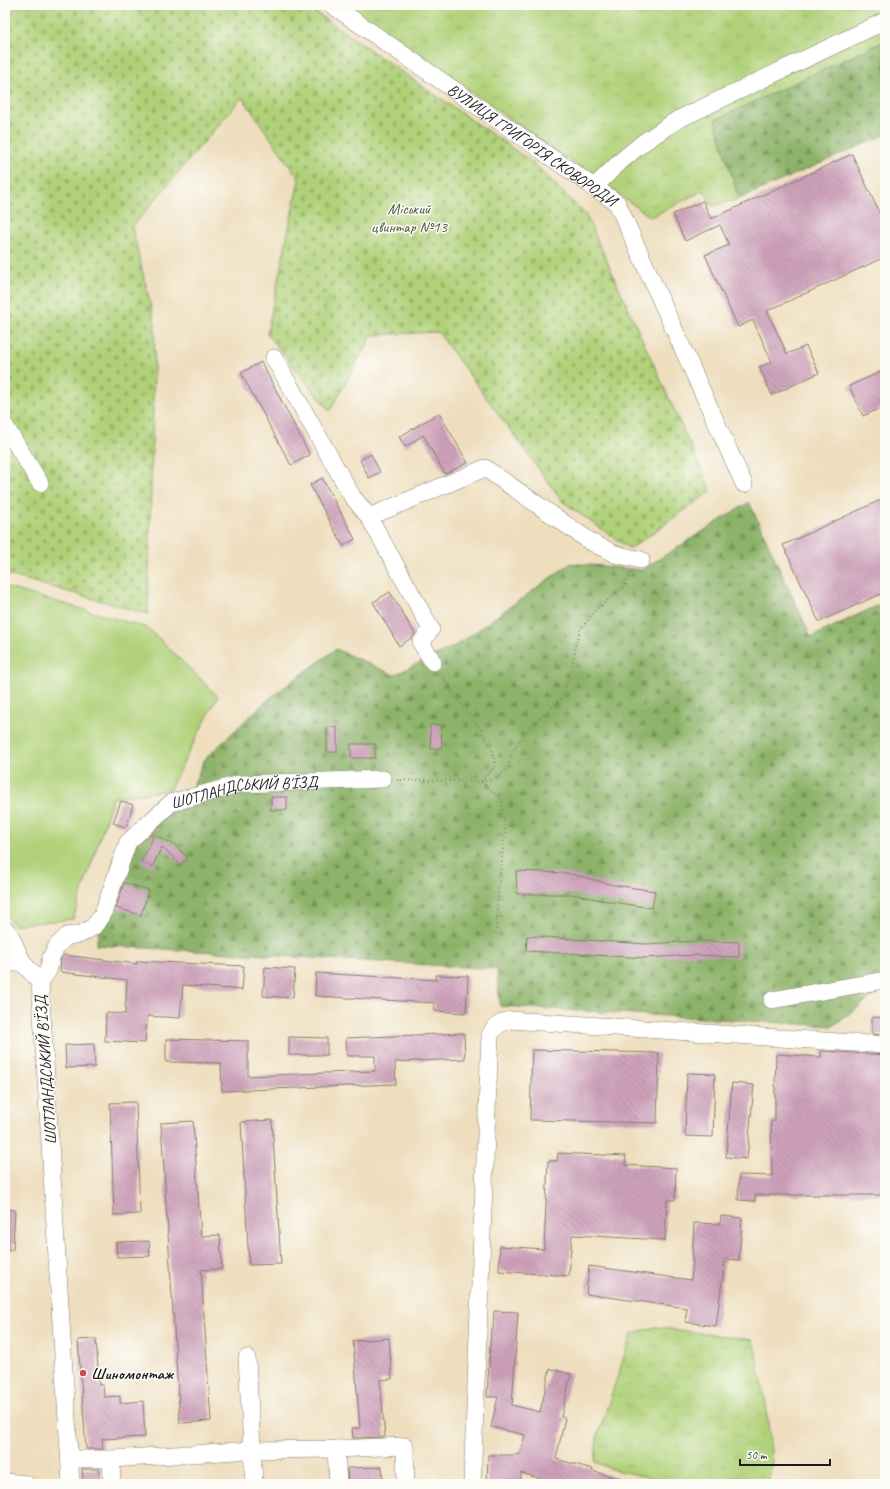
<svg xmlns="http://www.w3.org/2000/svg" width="890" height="1489" viewBox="0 0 890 1489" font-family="Caveat,sans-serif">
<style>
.grass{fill:url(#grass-tufts);stroke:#66764a}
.forest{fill:url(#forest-firs);stroke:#546842}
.cemetery{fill:url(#cemetery-stones);stroke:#66764a}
.green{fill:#b0d179;stroke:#66764a}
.building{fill:url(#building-back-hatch)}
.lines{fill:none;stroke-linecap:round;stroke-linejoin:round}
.minor-casing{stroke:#857d6d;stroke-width:18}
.path{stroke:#857d6d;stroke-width:2;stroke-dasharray:1 3;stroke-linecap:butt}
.minor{stroke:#fff;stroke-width:17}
.poi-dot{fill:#d1495b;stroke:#fdfcf7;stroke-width:1.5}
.labels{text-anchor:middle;stroke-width:3;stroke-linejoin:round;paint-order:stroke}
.street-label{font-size:16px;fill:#1c1c1c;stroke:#fdfcf7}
.park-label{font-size:16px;fill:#505b3d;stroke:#fdfcf7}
.poi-label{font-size:16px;font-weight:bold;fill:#1c1c1c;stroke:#fdfcf7;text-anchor:start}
</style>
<defs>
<pattern id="grass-tufts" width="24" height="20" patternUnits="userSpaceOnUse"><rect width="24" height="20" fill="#b0d179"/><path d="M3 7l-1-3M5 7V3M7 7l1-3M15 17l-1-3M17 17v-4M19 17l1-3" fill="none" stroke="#97b368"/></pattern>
<pattern id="forest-firs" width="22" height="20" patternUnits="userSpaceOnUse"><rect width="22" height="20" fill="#8cb369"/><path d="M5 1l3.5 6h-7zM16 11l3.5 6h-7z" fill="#729156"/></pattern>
<pattern id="cemetery-stones" width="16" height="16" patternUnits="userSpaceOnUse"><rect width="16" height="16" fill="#b0d179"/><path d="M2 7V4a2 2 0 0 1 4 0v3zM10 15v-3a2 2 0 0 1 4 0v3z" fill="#97b368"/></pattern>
<pattern id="building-back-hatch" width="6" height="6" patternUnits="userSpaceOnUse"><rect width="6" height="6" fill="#cda0ba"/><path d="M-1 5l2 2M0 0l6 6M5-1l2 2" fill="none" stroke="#af899f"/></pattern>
</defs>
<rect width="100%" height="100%" fill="#fdfcf7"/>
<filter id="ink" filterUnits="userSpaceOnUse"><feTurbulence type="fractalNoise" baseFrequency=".025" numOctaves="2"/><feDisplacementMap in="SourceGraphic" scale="8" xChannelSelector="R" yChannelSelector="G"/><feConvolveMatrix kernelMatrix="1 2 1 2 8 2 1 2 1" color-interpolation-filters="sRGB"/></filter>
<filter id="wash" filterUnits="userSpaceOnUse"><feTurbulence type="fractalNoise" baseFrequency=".012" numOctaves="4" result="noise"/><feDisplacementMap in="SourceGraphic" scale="16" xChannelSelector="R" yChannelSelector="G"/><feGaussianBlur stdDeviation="0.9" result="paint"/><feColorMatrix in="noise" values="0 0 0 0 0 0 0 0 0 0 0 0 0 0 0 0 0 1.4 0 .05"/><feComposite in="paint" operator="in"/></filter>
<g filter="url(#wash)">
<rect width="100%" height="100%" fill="#eedebe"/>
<g class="grass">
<polygon points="346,5 885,5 885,41 715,120 739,199 712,206 704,190 651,217"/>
<polygon points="656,1327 753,1340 766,1403 772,1463 768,1484 678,1484 611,1469 595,1462 597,1438 632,1333"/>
</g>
<g class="forest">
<polygon points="885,41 885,135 739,199 715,120"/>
<polygon points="749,502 811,637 885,602 885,987 833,1026 500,1006 497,969 96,945 115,857 191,791 204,760 266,701 336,649 394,675 457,645 571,563 642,570"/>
</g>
<polygon class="cemetery" points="5,5 305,5 535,164 586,215 711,491 630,549 563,502 438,332 372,335 330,411 267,334 299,179 242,97 132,227 155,324 148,614 5,574"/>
<polygon class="green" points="5,587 148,628 218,696 169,790 113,798 73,919 13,925 5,912"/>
<g id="blocks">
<g class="building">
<polygon points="852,154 885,225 885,257 767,311 787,354 806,346 819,373 772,395 759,367 772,362 753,320 738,327 705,255 729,245 720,225 685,241 673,214 703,201 711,219"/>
<polygon points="261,362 310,455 291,465 241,373"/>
<polygon points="885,370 885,406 863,416 849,386"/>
<polygon points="439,413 468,463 445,474 423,435 405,447 399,437"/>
<polygon points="371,454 380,472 369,478 360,460"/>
<polygon points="322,478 355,539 343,546 310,485"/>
<polygon points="885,498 885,592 819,622 783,545"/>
<polygon points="390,592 415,634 413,637 399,646 373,602"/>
<polygon points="430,725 441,725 442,748 431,749"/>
<polygon points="337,727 337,752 327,752 327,728"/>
<rect x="351" y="744" width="24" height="14"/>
<rect x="271" y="797" width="16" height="13"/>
<polygon points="121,801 133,805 126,827 113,823"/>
<polygon points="152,834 174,844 188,858 181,865 162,847 152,867 141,862 153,838 150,835"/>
<polygon points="516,871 567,873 614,885 655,891 652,908 618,903 571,894 517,894"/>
<polygon points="124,883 149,890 141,915 116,908"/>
<polygon points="527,936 646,944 695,941 739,942 739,957 694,955 646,958 526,951"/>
<polygon points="64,955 137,964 137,961 244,966 242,990 183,985 180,1018 147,1016 145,1043 105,1041 106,1013 125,1014 127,980 60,972 61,959"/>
<polygon points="265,967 295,969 293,998 263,996"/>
<polygon points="316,973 436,980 436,975 468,976 466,1013 434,1011 435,1003 315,996"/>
<polygon points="872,1017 885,1018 885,1035 872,1034"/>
<polygon points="464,1033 465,1059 395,1062 396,1084 222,1091 221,1063 166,1062 166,1039 248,1041 248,1076 375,1071 375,1056 347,1056 346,1038"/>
<polygon points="289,1037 327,1038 327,1055 289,1055"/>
<polygon points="94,1044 95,1067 66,1068 65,1045"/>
<polygon points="532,1050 659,1053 657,1123 530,1120"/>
<polygon points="821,1051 885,1055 885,1195 755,1195 755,1201 738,1200 739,1175 772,1176 771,1121 775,1121 775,1086 776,1054 821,1057"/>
<polygon points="687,1073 715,1074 713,1137 685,1136"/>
<polygon points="732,1083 754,1085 747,1159 726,1157"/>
<polygon points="136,1102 140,1214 114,1215 110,1103"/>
<polygon points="272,1120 281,1264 249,1265 241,1122"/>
<polygon points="193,1121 201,1236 220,1235 222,1269 201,1270 211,1421 180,1423 161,1123"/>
<polygon points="558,1153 626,1156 625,1165 676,1168 675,1200 667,1200 665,1240 572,1235 569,1276 499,1271 500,1246 544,1249 548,1161 557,1161"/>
<polygon points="5,1209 15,1210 13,1250 5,1250"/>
<polygon points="721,1216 742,1218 739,1260 725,1259 716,1326 685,1322 687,1308 586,1294 589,1266 691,1280 693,1260 692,1260 694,1223 720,1224"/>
<polygon points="149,1241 150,1256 117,1257 116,1242"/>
<polygon points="494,1311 518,1312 512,1405 540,1412 550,1369 571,1374 561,1417 565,1418 556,1459 593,1469 592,1471 629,1481 629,1484 560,1484 521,1473 521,1484 487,1484 488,1455 519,1455 525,1435 491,1427 498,1397 487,1397 491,1329 493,1330"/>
<polygon points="389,1338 392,1379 380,1380 385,1437 353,1438 352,1428 360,1428 353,1341"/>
<polygon points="96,1339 99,1385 103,1385 104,1397 120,1396 120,1403 143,1401 145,1437 102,1439 103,1449 86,1449 78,1340"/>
<polygon points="382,1467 383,1484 348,1484 347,1468"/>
<polygon points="82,1469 99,1469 99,1484 83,1484"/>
</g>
</g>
</g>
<g filter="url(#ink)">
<use href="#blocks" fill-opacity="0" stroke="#857d6d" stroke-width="1"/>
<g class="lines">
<g class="minor-casing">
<g id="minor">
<path id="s1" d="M332 5 617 203 744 484"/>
<polyline points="593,188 622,160 644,142 677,120 885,21"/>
<polyline points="274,358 352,496 369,517 431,629 421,643 433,662"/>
<polyline points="5,426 40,483"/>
<polyline points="369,517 485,468 591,542 615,554 641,560"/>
<polyline points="5,929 10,935 23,963 40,982"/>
<polyline points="5,963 23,963"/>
<polyline points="772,1000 885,980"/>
<polyline points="247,1358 254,1484"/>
<polyline points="336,1449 338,1484"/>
<polyline points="70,1459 111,1459 253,1450 336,1449 405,1446 406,1484"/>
<polyline points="111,1459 112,1484"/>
<polyline points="5,1482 26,1484"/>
<path id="s2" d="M71 1484 40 982 48 971 51 957 57 946 67 936 81 934 93 927 102 916 128 842 171 803 239 784 383 779"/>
<path d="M472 1484 490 1035C495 1026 500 1023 510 1020L885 1045"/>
</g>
</g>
<g class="path">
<polyline points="397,780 481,781 495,767 493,751 480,729 457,699 440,673"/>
<polyline points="481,781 495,780 507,768 514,749 530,727 561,699 573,664 575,647 580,630 595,611 625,585 632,571"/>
<polyline points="482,782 502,800 505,831 498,892 496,935"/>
</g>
<use href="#minor" class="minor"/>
</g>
</g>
<circle class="poi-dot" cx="83" cy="1373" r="4"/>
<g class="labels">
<g class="street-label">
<text dy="6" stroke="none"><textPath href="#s1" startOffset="244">ВУЛИЦЯ ГРИГОРІЯ СКОВОРОДИ</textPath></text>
<text dy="6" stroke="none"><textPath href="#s2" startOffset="811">ШОТЛАНДСЬКИЙ В'ЇЗД</textPath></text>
<text transform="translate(45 1070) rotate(-94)" y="6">ШОТЛАНДСЬКИЙ В'ЇЗД</text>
</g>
<g class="park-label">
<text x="409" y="214">Міський<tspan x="409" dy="18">цвинтар №13</tspan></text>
</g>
<g class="poi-label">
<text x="91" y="1379">Шиномонтаж</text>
</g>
</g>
<rect width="890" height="1489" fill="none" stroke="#fdfcf7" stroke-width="20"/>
<path d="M740 1459v6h90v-6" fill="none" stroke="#1c1c1c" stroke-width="2"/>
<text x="746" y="1459" font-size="12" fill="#1c1c1c" stroke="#fdfcf7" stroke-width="3" paint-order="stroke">50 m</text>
</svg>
